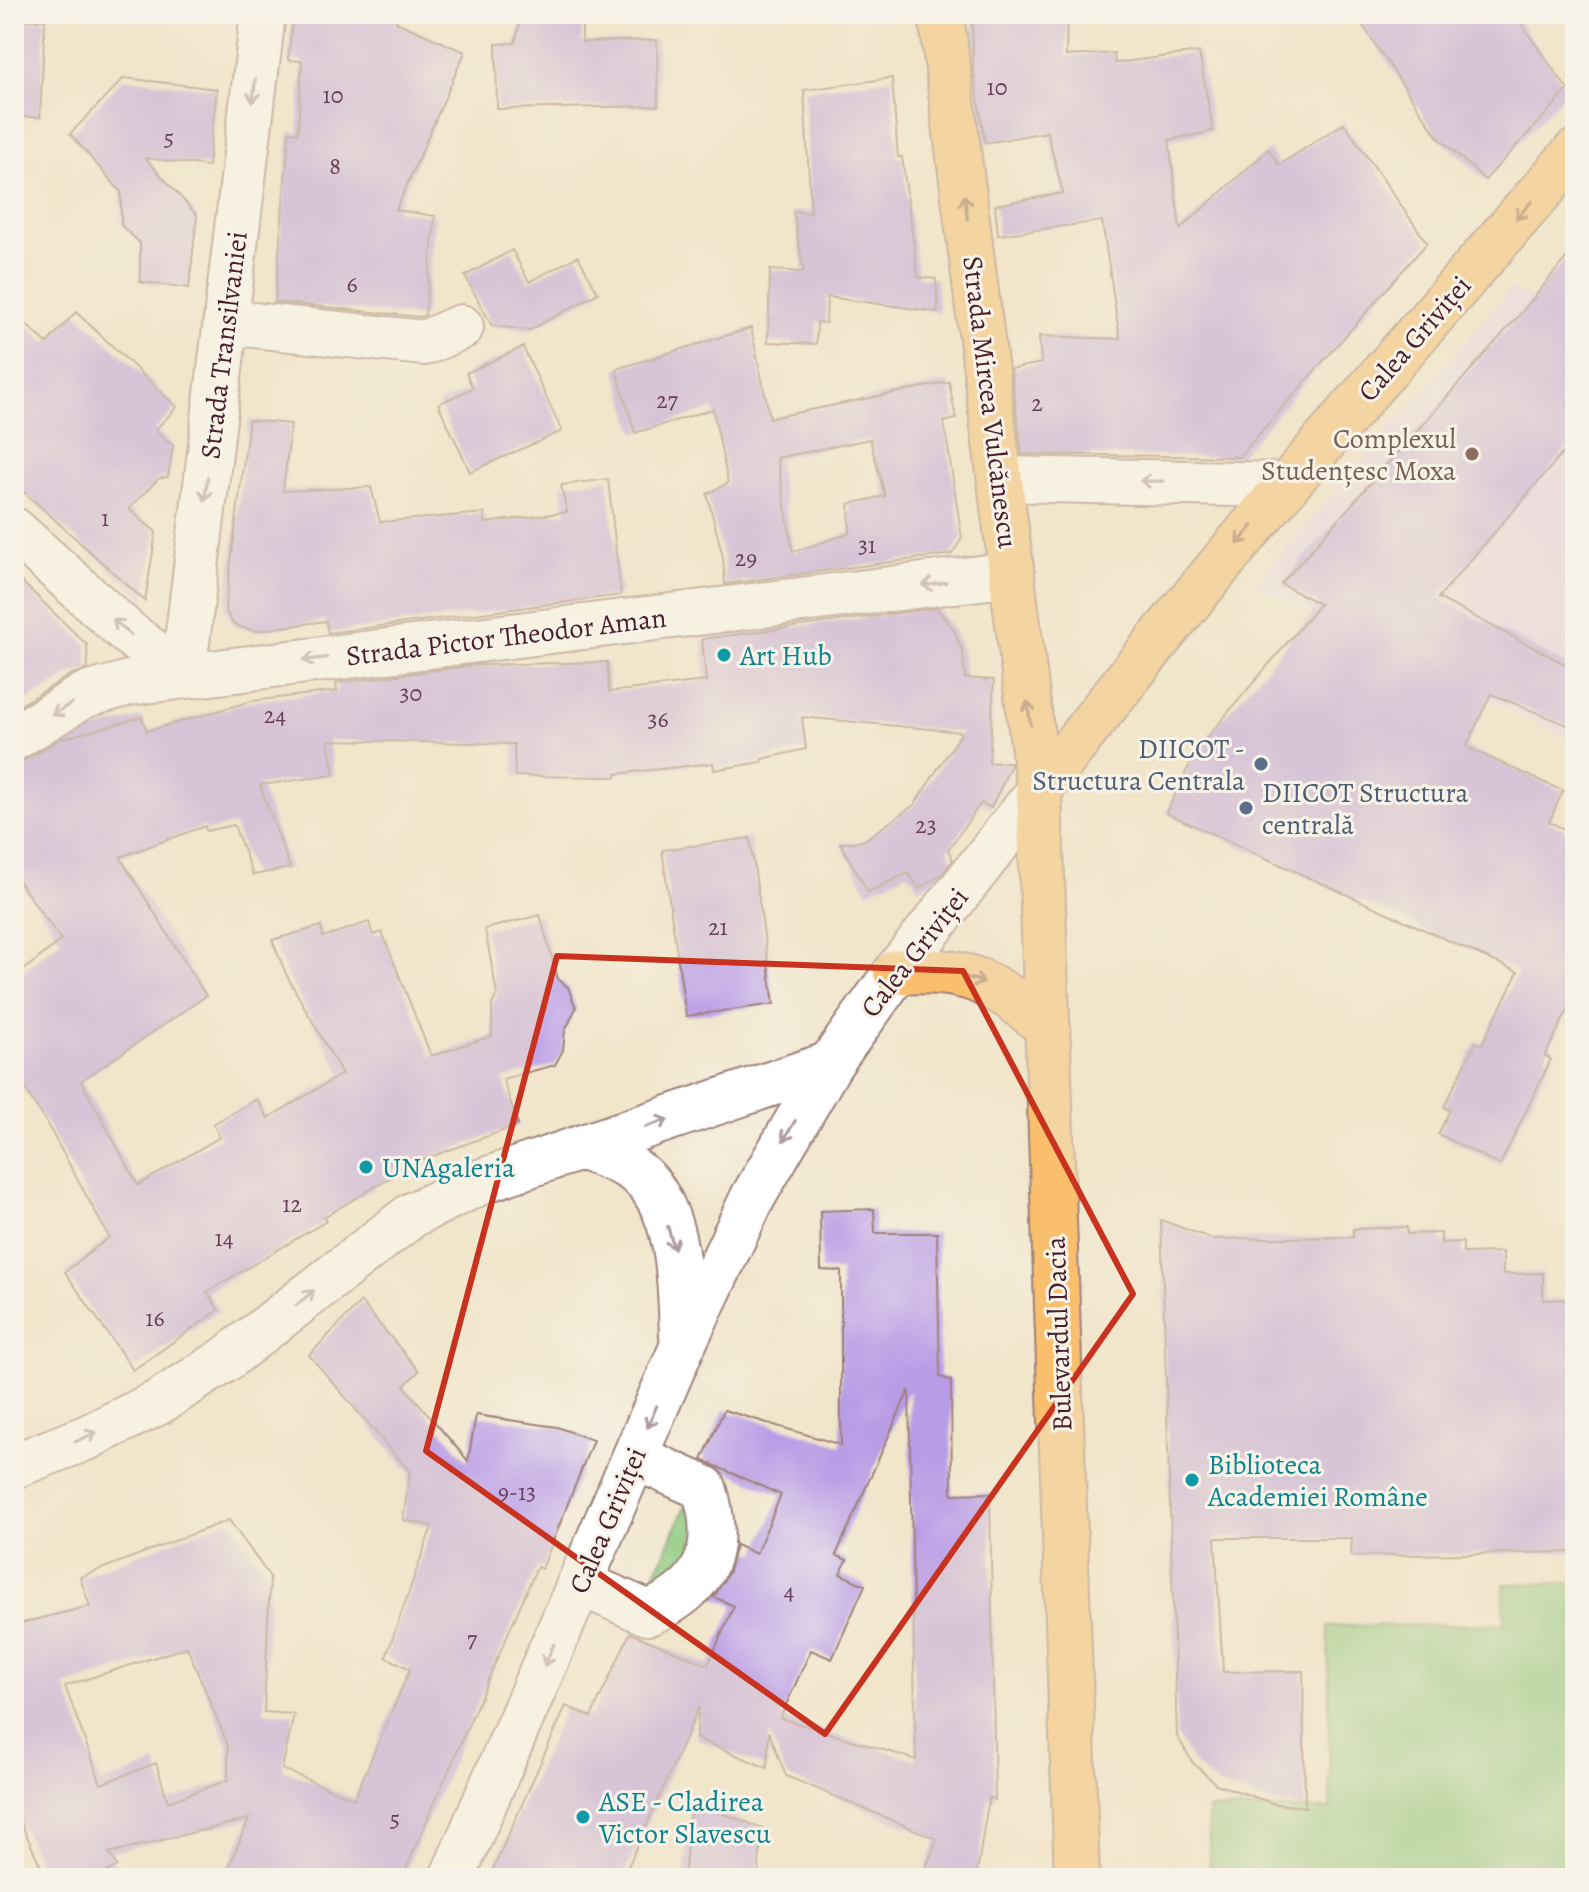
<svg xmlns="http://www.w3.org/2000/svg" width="1589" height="1892" viewBox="0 0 1589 1892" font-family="Alegreya,serif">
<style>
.built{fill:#e5d3f1}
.green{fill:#8ac87e;stroke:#6a7454;stroke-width:2}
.building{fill:#b99ce6;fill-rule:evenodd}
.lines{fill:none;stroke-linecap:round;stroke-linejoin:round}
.minor-casing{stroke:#9e827a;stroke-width:48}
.major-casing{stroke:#9e827a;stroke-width:48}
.minor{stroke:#fff;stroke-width:44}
.major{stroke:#f9bf6d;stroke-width:44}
.oneway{stroke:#ae9aa0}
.oneway2{stroke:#996749}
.marked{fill:none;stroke:#c8321e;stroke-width:6;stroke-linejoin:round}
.education-dot{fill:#8d6e63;stroke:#f7f3e8;stroke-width:3}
.culture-dot{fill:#0f9aa8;stroke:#f7f3e8;stroke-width:3}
.service-dot{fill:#5c6f8a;stroke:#f7f3e8;stroke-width:3}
.labels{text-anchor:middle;stroke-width:6;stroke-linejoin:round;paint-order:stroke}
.number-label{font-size:24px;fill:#663e5a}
.street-label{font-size:28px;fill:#4a1f2b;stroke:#f7f3e8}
.education-label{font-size:28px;fill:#785e54;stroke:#f7f3e8;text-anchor:end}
.culture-label{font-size:28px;fill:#0d838f;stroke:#f7f3e8;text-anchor:start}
.service-label{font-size:28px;fill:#4e5e75;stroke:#f7f3e8;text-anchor:end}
</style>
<rect width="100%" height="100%" fill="#f7f3e8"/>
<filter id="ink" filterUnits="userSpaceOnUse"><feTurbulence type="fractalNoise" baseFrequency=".0125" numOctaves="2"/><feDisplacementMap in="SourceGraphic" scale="16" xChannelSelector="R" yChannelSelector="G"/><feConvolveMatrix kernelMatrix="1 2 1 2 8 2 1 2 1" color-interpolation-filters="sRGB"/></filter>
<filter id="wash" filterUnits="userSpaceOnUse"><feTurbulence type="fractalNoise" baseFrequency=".006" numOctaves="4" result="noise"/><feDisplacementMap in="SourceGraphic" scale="32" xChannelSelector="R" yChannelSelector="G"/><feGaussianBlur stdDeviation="1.8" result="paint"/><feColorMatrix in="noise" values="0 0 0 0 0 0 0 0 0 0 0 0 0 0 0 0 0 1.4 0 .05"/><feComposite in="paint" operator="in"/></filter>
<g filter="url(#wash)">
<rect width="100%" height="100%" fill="#f1e5ca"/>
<polygon class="built" points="1511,288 1575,322 1575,742 1255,585"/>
<g class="green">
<polygon points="688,1500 700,1517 686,1575 645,1597"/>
<polygon points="1575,1583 1575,1878 1210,1878 1208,1809 1330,1809 1328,1626 1504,1624 1504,1584"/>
</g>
<g id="blocks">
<g class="building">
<polygon points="293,14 399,14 396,22 465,52 396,210 435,216 425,315 420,317 275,302 289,132 298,133 302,61 288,60"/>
<polygon points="522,14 582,14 582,42 657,40 658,106 497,109 496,44 515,43"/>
<polygon points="972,14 1067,14 1066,56 1114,53 1115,63 1199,52 1213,131 1169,140 1180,229 1269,149 1279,165 1344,123 1427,243 1239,457 1022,454 1011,369 1041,363 1039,336 1120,339 1102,221 998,235 995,205 1063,193 1047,132 985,143 973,68"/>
<polygon points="1355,14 1514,14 1568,90 1485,180 1438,137"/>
<polygon points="14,19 45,20 40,117 14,117"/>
<polygon points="124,78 217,89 208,166 145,158 197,215 189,288 140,282 140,243 121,225 121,192 70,134"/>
<polygon points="892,78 898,157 902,157 918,277 936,279 938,312 827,297 826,323 817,322 816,344 768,342 770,270 804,272 793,211 811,213 804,90"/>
<polygon points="1575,247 1575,439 1438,598 1575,669 1575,728 1491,694 1466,747 1563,791 1549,822 1575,834 1575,995 1545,1056 1551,1059 1500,1165 1438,1134 1450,1110 1444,1107 1476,1042 1482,1044 1518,972 1166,813 1198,748 1320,604 1281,584 1522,312"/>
<polygon points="512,250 529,282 578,256 598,293 530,330 492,326 465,276"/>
<polygon points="76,312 177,407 155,430 173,446 168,477 158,479 129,509 156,532 145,601 14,483 14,314 47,343"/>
<path d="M751 328 770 418 949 382 956 419 944 422 962 538 952 554 725 584 723 557 707 494 728 483 713 409 635 433 616 369ZM870 439 885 496 849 504 850 533 793 552 777 458Z"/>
<polygon points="523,347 562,431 470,472 438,404 473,388 466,373"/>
<polygon points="249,420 291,424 283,491 371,487 380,522 484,513 485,523 567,512 561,485 608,479 621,595 328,633 326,621 255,631 241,627 233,624 225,609"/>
<polygon points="14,574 87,645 88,669 70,675 14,709"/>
<polygon points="937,608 955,632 963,653 965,678 994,680 989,763 1010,762 1011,765 991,808 981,803 948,850 953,860 942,874 919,888 908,873 868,892 840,843 863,841 914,805 962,732 802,717 806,749 762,759 762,762 714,770 713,763 616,774 616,777 515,776 514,744 328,740 334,775 260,785 290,868 253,875 234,825 206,831 205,826 120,857 206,996 81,1081 138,1185 220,1137 213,1124 257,1099 268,1118 342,1074 286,974 272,940 321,926 323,937 369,922 373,935 382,932 431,1056 492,1036 492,1005 497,994 485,929 540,915 558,979 568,987 576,1008 565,1031 563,1050 555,1065 503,1079 518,1125 389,1172 392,1177 324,1217 326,1221 207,1292 219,1310 133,1370 65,1272 109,1237 45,1120 14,1072 14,978 61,940 14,875 14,763 27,759 61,739 142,717 147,731 252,701 337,691 336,683 476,665 607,662 609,692 706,681 702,639"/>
<polygon points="750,838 774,1004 686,1016 662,850"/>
<path d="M874 1209 875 1233H937L940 1377 951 1380 952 1494 990 1493 995 1800 989 1797 976 1878H922L937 1839 786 1776 769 1732 767 1768 696 1738 699 1707 623 1878H489L566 1706 591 1717 630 1633 708 1665 734 1606 714 1597 729 1571 736 1545 756 1554 781 1495 702 1460 724 1410 841 1445V1271L821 1270 820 1211ZM909 1390 915 1715 916 1760 780 1718 811 1650 832 1659 865 1585 840 1574 847 1560 836 1555Z"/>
<polygon points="1161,1220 1212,1239 1353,1237 1353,1229 1407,1227 1407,1234 1441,1233 1441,1243 1463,1242 1463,1253 1503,1252 1503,1274 1543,1273 1543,1300 1575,1299 1575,1552 1351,1556 1352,1538 1215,1538 1223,1672 1303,1671 1305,1807 1275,1804 1216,1784 1193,1763 1177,1736"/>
<path d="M361 1302 419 1371 404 1386 468 1461 476 1415 557 1427 593 1440 542 1569 537 1567 402 1878H224L249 1819 109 1853 117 1866 96 1878H46L14 1808V1625L90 1606 80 1577 229 1520 270 1577 264 1712 294 1714 282 1769 354 1799 410 1669 386 1657 432 1526 403 1520 410 1472 309 1355ZM187 1647 228 1745V1780L168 1802 156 1763 101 1784 65 1686Z"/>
<polygon points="691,1802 762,1828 758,1878 684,1878"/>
</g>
</g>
</g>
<g filter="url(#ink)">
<use href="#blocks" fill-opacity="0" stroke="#9e827a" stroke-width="2"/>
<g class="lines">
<g class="minor-casing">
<g id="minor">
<polyline points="226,322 424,343 461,327"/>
<polyline points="1001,479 1286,485"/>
<polyline points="14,530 127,632 183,675"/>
<polyline points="183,675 263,14"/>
<polyline points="14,738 83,696 129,683 1012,574"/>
<path d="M583 1148C606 1157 633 1164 649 1184 681 1225 680 1288 682 1336"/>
<polyline points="14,1466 86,1438 159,1402 225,1360 412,1215 485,1180 830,1064"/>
<path d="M580 1583 648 1613C708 1588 723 1548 704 1488L635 1457"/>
<polyline points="452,1878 683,1345 753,1197 830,1064 896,972 1039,791"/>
</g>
</g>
<g class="major-casing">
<g id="major">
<polyline points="941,14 1039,791 1077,1878"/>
<path d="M1039 791C1208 570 1393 362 1575 152"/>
<path d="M896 972C968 968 994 981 1048 1028"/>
</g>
</g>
<use href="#minor" class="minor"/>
<use href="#major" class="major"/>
</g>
<defs><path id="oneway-shaft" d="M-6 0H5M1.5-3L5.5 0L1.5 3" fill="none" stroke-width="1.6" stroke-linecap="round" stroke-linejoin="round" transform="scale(2)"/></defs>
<g class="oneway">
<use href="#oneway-shaft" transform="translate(254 91) rotate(97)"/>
<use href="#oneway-shaft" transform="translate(1152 481) rotate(-179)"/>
<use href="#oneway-shaft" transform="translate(206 489) rotate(97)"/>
<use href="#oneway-shaft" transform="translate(934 584) rotate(173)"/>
<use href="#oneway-shaft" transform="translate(122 627) rotate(-139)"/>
<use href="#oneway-shaft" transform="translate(315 659) rotate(173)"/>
<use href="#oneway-shaft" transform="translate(62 709) rotate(149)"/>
<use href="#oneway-shaft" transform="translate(657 1123) rotate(-19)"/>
<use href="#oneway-shaft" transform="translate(789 1131) rotate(121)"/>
<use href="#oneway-shaft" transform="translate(671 1238) rotate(74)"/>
<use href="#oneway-shaft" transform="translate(305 1298) rotate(-40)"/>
<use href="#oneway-shaft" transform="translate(652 1417) rotate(113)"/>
<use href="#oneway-shaft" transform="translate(86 1437) rotate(-24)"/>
<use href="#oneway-shaft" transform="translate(549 1655) rotate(114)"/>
</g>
<g class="oneway2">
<use href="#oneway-shaft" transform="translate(966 207) rotate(-97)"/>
<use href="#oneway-shaft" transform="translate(1524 210) rotate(131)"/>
<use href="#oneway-shaft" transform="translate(1245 535) rotate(130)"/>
<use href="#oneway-shaft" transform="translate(1029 713) rotate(-98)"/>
<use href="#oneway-shaft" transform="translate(973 979) rotate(18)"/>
</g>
</g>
<path d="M0 0H1589V1892H0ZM557 956 963 971 1133 1294 825 1734 426 1451Z" fill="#f1e5ca" fill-opacity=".55" fill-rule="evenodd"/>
<path class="marked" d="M557 956 963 971 1133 1294 825 1734 426 1451Z"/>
<circle class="education-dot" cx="1472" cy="454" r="8"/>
<g class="culture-dot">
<circle cx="724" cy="655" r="8"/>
<circle cx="366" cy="1167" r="8"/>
<circle cx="1192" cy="1480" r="8"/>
<circle cx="583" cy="1817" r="8"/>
</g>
<g class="service-dot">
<circle cx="1261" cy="764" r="8"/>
<circle cx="1246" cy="808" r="8"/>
</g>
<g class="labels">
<g class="number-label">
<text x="997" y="95">10</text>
<text x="333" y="103">10</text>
<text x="169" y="146">5</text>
<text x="335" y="174">8</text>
<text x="352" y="292">6</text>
<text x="667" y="408">27</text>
<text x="1037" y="411">2</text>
<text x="105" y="526">1</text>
<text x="867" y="553">31</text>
<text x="746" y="566">29</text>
<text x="411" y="701">30</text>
<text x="275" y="723">24</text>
<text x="658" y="727">36</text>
<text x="926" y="833">23</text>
<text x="718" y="935">21</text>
<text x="292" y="1212">12</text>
<text x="224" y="1246">14</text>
<text x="155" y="1326">16</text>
<text x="517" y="1500">9-13</text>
<text x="789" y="1599">4</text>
<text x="472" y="1647">7</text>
<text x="395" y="1827">5</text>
</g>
<g class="street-label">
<text transform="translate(1414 338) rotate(-49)" y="10">Calea Griviței</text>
<text transform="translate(223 345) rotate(-83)" y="10">Strada Transilvaniei</text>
<text transform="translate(991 402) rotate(83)" y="10">Strada Mircea Vulcănescu</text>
<text transform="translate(506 636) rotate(-7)" y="10">Strada Pictor Theodor Aman</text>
<text transform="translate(914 952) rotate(-52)" y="10">Calea Griviței</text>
<text transform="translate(1058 1334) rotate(-92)" y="10">Bulevardul Dacia</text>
<text transform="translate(607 1520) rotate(-67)" y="10">Calea Griviței</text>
</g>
<g class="education-label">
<text x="1456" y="448">Complexul<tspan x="1456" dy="32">Studențesc Moxa</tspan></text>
</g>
<g class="culture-label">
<text x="740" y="665">Art Hub</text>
<text x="382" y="1177">UNAgaleria</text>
<text x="1208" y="1474">Biblioteca<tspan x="1208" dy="32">Academiei Române</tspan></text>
<text x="599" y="1811">ASE - Cladirea<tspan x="599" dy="32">Victor Slavescu</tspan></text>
</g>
<g class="service-label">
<text x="1245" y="758">DIICOT -<tspan x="1245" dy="32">Structura Centrala</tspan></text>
<text x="1262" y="802" text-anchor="start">DIICOT Structura<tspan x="1262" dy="32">centrală</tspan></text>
</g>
</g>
<rect width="1589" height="1892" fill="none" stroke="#f7f3e8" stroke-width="48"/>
</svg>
